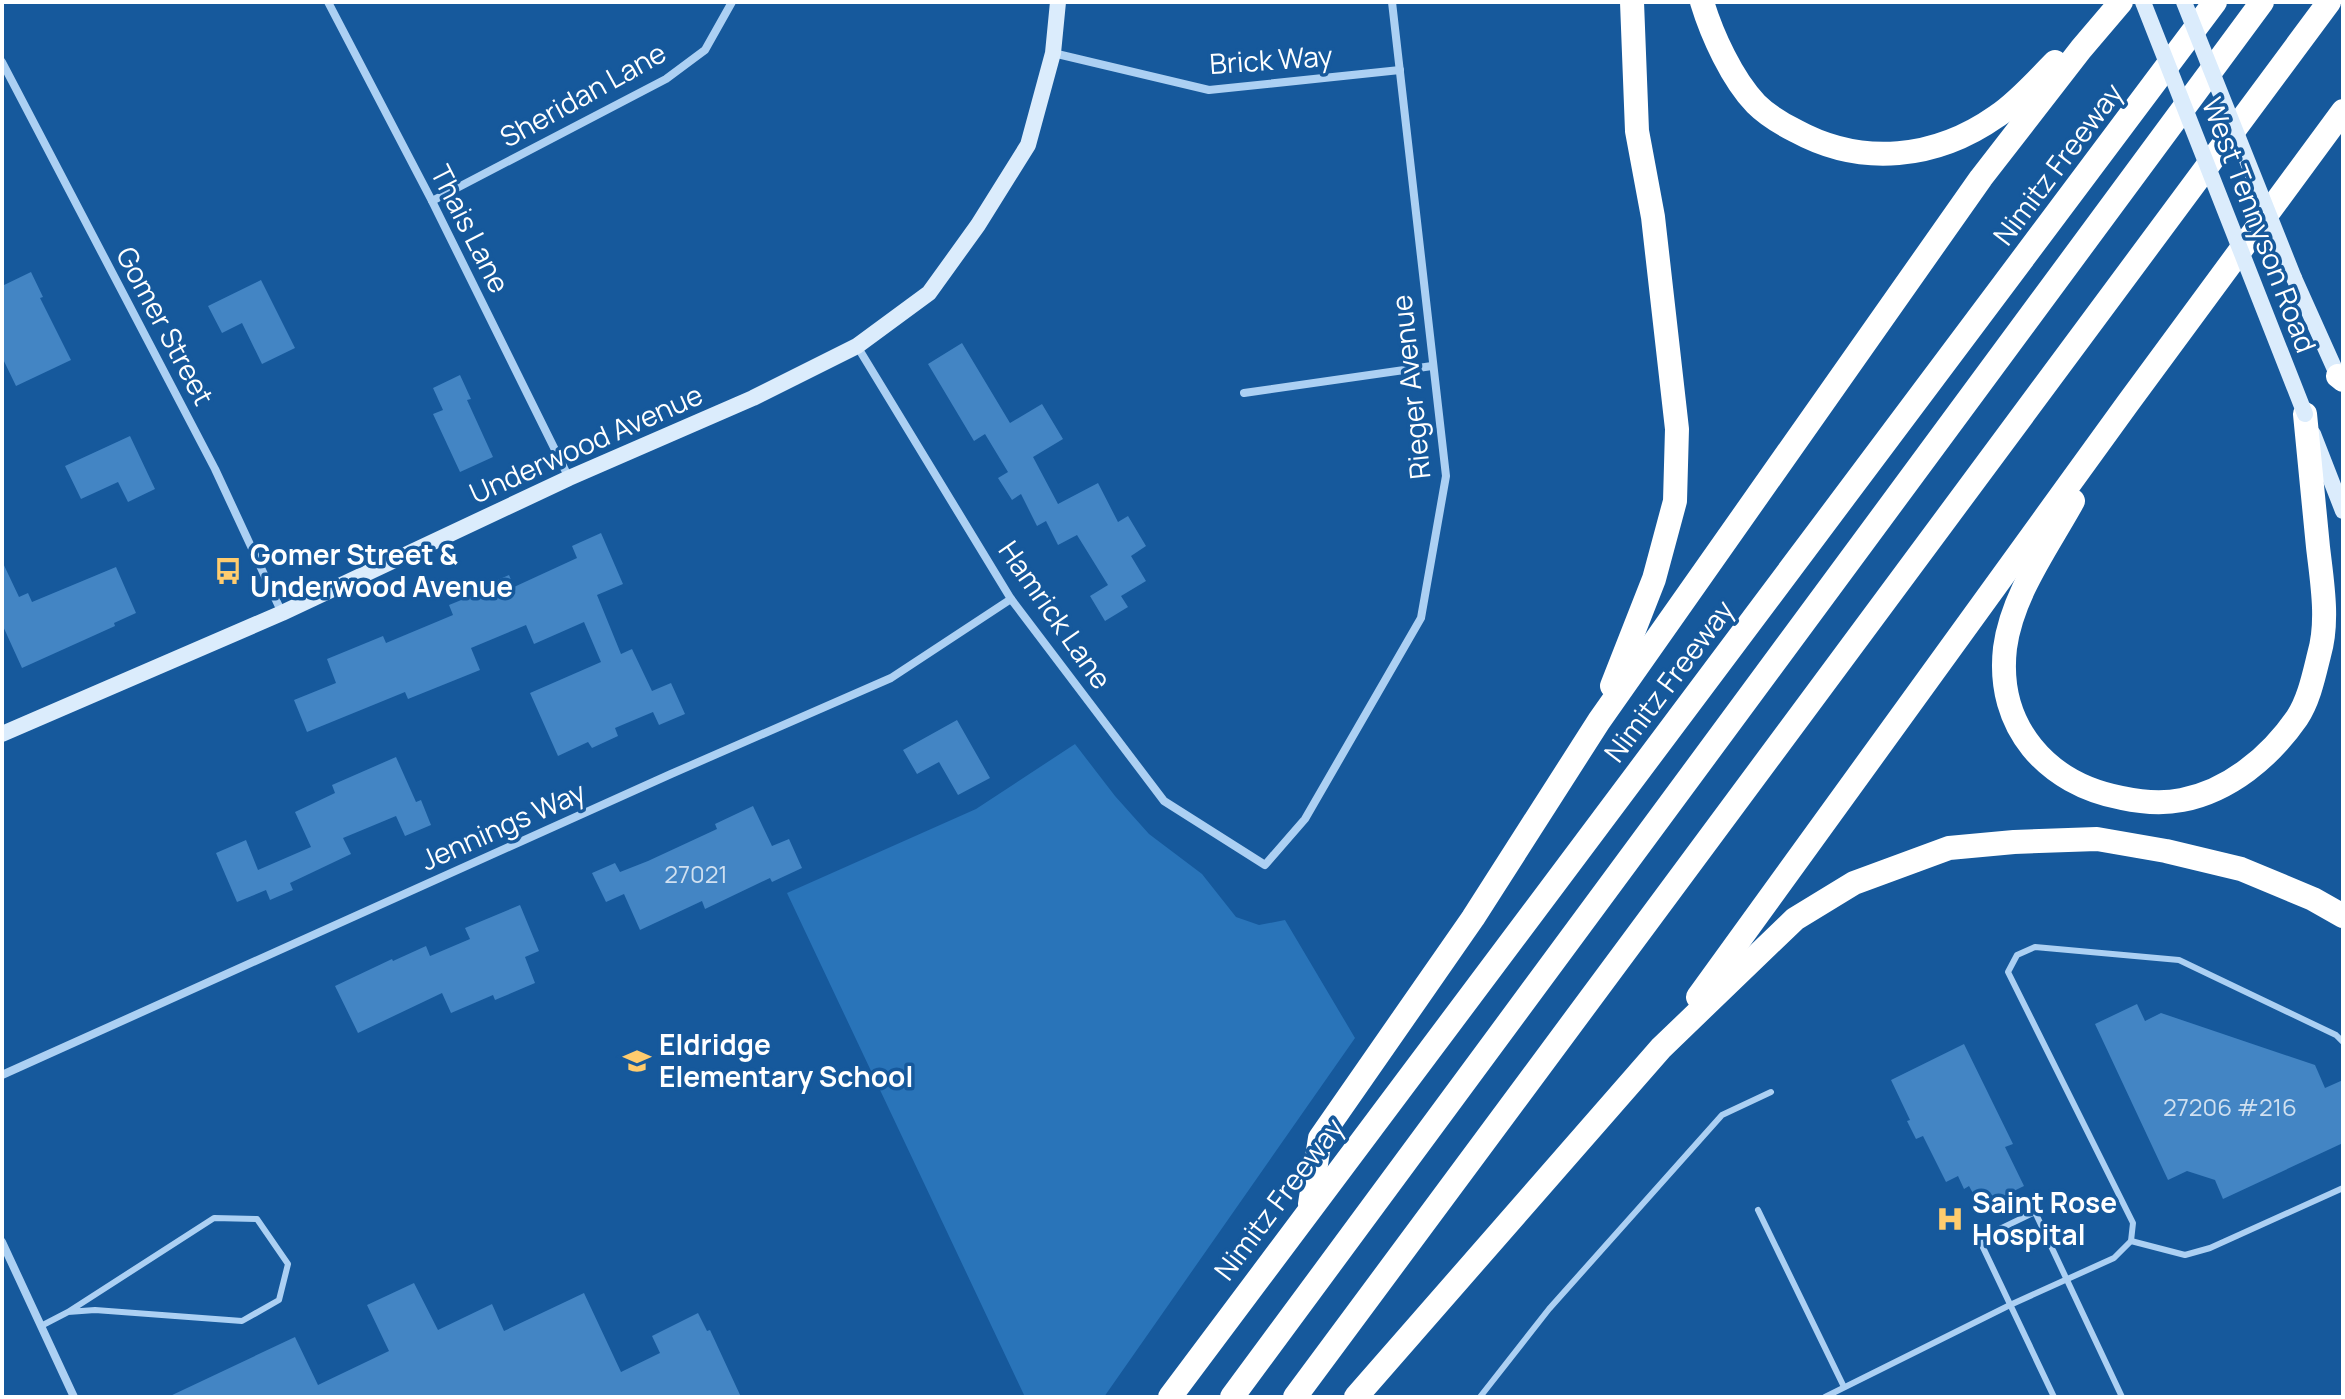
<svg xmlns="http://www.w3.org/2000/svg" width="2345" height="1399" viewBox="0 0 2345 1399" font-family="Manrope,sans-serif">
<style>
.green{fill:#2974b9}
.building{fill:#4385c4}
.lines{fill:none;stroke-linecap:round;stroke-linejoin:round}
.lane{stroke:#acd0f3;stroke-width:6}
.street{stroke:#acd0f3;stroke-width:8}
.secondary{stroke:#dbecfc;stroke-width:16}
.highway{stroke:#fff;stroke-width:24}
.secondary-bridge{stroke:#dbecfc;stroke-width:16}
.labels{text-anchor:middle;stroke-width:7;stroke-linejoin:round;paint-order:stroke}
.number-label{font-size:24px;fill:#d0e0f0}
.street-label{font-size:28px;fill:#fff;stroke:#16599c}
.poi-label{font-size:28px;font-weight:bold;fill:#fff;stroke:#16599c;text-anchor:start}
</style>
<rect width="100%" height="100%" fill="#16599c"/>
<polygon class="green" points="1075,744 1115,796 1149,834 1202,874 1236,917 1259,925 1285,920 1355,1038 1104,1397 1025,1397 787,893 976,809"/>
<g class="building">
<polygon points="31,272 43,297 40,298 71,360 16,386 2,357 2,286"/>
<polygon points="261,280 295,348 262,364 242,323 222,333 208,306"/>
<polygon points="962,343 1010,423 1042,404 1063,439 1033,457 1058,504 1098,483 1118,522 1128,516 1146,546 1131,556 1146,581 1121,596 1128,607 1105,621 1090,596 1108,585 1077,535 1058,545 1046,521 1037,526 1021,494 1012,500 998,478 1008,472 985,434 974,441 928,364"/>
<polygon points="460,375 471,399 467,400 493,457 460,472 433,414 443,410 433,388"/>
<polygon points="130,436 155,489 128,502 118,482 81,499 65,466"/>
<polygon points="601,533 623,584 597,595 621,654 632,649 652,691 671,683 685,714 659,725 653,712 615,728 618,736 592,748 588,742 558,756 530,693 601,662 584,622 534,644 526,625 471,648 480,670 408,699 405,692 307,732 294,700 336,683 327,659 383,636 386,643 453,615 449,605 486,590 484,586 509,575 514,587 577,558 572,546"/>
<polygon points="2,561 19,597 28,593 32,602 116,567 136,613 114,623 115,626 22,668 2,624"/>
<polygon points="957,720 990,778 958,795 939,762 917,774 903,750"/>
<polygon points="396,757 416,802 421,800 431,825 405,836 396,816 343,838 351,854 290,883 293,890 270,900 266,890 237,902 216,853 246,840 258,870 311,847 295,812 335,793 332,785"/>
<polygon points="753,806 772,846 789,839 802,868 772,882 770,878 705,909 702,901 640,930 624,894 606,902 592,873 615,863 620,872 648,861 717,829 715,824"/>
<polygon points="520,905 539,951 525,957 535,983 495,1000 493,995 451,1013 442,993 358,1033 335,986 392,959 393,961 426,946 430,956 470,939 465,928"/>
<polygon points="2137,1004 2145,1021 2161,1013 2315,1065 2325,1088 2343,1080 2343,1143 2223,1199 2215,1180 2187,1171 2168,1180 2095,1024"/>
<polygon points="1964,1044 2013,1144 2005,1147 2024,1186 1987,1204 1986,1201 1979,1204 1969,1186 1964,1189 1958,1176 1946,1182 1923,1136 1916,1139 1907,1121 1910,1120 1891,1080"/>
<polygon points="414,1283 438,1330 492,1304 504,1331 584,1293 621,1372 660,1353 652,1336 698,1313 707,1331 710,1330 741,1397 168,1397 295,1337 318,1385 389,1351 367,1305"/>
</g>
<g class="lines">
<g class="lane">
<polyline points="1758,1210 1844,1387"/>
<polyline points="2131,1241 2185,1255 2210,1248 2343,1188"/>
<polyline points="41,1326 68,1312 214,1218 257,1219 288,1264 279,1300 242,1321 95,1310 68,1312"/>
<polyline points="1480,1397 1549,1309 1722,1115 1771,1092"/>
<polyline points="1825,1397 2010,1305 2114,1258 2131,1241 2133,1223 2008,972 2017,955 2035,947 2179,960 2336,1035 2343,1042"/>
<polyline points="2054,1397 1979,1239 2035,1212 2122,1397"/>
</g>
<g class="street">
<polyline points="328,2 432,201 569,478"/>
<polyline points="1053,53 1209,90 1400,70"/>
<polyline points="2,62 215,469 282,613"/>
<polyline points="432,201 666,79 705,50 732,2"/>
<polyline points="857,346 1011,599 1164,801 1265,865 1305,819 1421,618 1446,476 1392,2"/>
<polyline points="1244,393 1432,366"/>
<polyline points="2,1075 671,774 891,678 1011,599"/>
<polyline points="2,1242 74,1397"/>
</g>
<g class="secondary">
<polyline points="2294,278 2341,383"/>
<polyline points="2313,434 2343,511"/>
<polyline points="2,734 282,613 569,478 753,398 857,346 929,293 978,225 1028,145 1053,53 1058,2"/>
</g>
<g class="highway">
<path d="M1702 2C1712 35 1732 79 1756 104 1767 115 1782 124 1796 131 1862 167 1936 159 1997 116 2018 102 2037 80 2055 62"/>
<polyline points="2338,376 2343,380"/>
<path d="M2073 501C2047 548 2012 595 2005 648 1996 727 2047 784 2122 798 2141 802 2162 804 2182 800 2229 791 2270 757 2297 718 2309 700 2314 675 2319 655 2329 621 2322 582 2318 547 2314 503 2309 458 2305 414"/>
<polyline points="1612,686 1654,579 1675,501 1677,429 1653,217 1637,131 1632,2"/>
<polyline points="1698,997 2128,403 2343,111"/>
<polyline points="1310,1204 1320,1138 1473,918 1599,721 1981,178 2081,49 2121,2"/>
<polyline points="1170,1397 2215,2"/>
<polyline points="1232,1397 2262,2"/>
<polyline points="1295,1397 2329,2"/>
<polyline points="1356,1397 1661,1048 1795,919 1854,883 1949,848 2014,842 2097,839 2166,851 2241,869 2313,899 2343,916"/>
</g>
<g class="secondary-bridge">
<polyline points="2143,2 2305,414"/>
<polyline points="2184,2 2294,278"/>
</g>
</g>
<defs>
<g id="bus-bare" transform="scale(2.16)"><path d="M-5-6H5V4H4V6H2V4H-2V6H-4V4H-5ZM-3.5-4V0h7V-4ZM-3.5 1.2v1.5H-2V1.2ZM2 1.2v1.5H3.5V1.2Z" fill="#ffcc6e" stroke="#16599c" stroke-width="2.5" paint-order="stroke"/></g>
<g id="school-bare" transform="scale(2.16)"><path d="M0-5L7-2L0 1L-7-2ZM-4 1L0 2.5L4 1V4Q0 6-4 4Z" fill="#ffcc6e" stroke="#16599c" stroke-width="2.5" paint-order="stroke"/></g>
<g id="hospital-bare" transform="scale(2.16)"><path d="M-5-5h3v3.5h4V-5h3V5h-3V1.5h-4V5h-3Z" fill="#ffcc6e" stroke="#16599c" stroke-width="2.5" paint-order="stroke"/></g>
</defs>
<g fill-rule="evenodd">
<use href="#bus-bare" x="228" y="571"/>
<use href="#school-bare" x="637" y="1061"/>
<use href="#hospital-bare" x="1950" y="1219"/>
</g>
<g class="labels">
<g class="number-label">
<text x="696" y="883">27021</text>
<text x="2230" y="1116">27206 #216</text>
</g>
<g class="street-label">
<text transform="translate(1271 60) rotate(-4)" y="10">Brick Way</text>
<text transform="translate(583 95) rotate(-29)" y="10">Sheridan Lane</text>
<text transform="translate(2058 164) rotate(-53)" y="10">Nimitz Freeway</text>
<text transform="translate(2259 225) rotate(69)" y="10">West Tennyson Road</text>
<text transform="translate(470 229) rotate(63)" y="10">Thais Lane</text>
<text transform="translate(165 326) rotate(62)" y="10">Gomer Street</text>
<text transform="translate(1411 387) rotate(-96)" y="10">Rieger Avenue</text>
<text transform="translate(586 444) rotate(-24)" y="10">Underwood Avenue</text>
<text transform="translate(1055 615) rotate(55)" y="10">Hamrick Lane</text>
<text transform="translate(1669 681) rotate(-53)" y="10">Nimitz Freeway</text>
<text transform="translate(503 826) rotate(-24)" y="10">Jennings Way</text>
<text transform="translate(1279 1199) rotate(-53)" y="10">Nimitz Freeway</text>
</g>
<g class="poi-label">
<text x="250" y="565">Gomer Street &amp;<tspan x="250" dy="32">Underwood Avenue</tspan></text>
<text x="659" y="1055">Eldridge<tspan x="659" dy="32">Elementary School</tspan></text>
<text x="1972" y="1213">Saint Rose<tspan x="1972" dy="32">Hospital</tspan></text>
</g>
</g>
<rect width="2345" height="1399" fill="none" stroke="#ffffff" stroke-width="8"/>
</svg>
